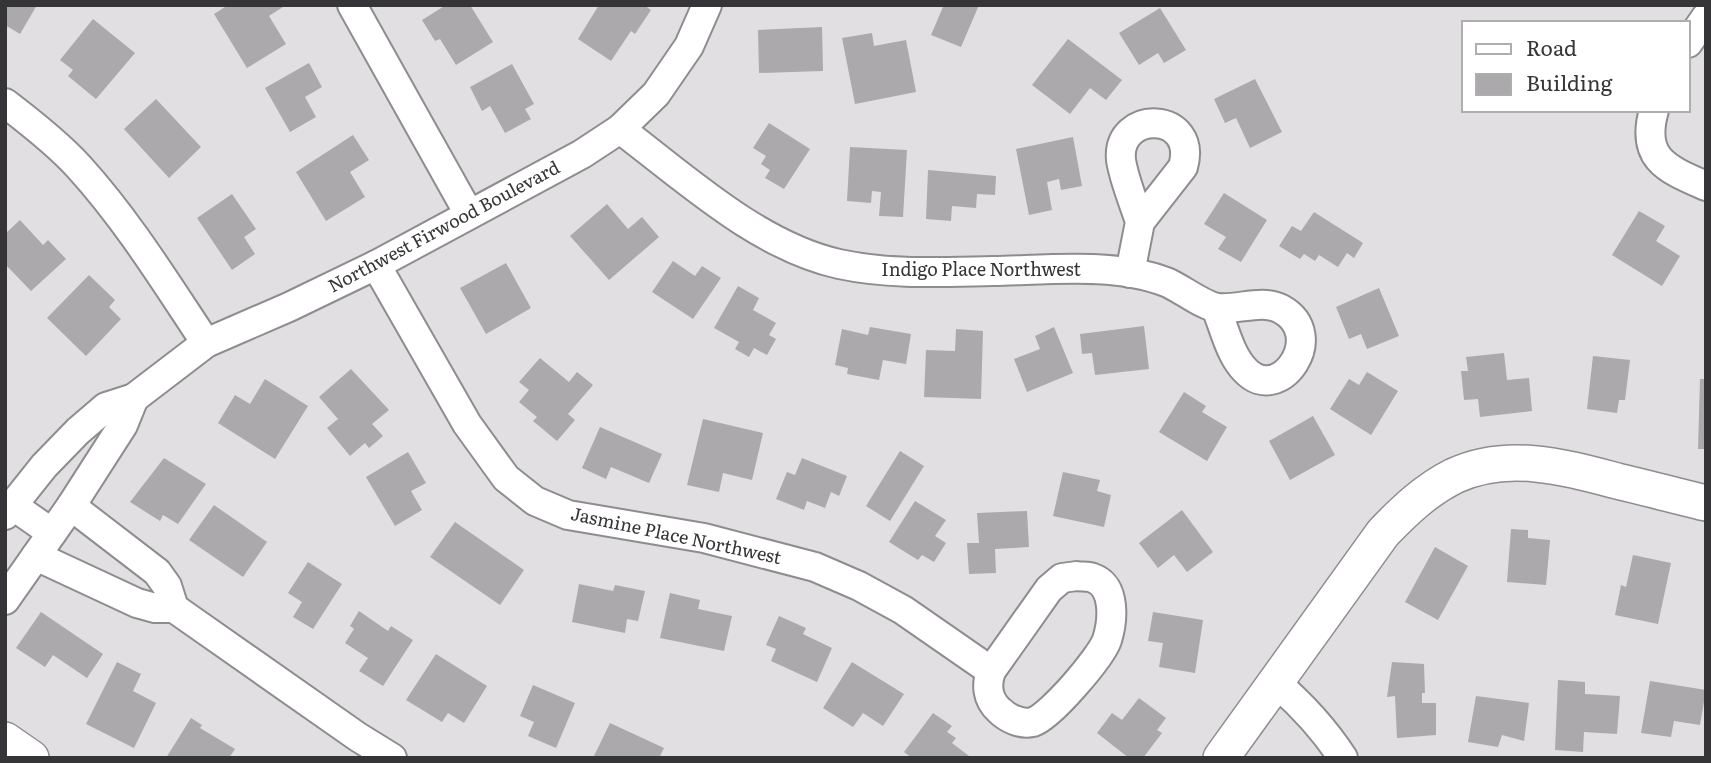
<svg xmlns="http://www.w3.org/2000/svg" width="1711" height="763" viewBox="0 0 1711 763" font-family="Literata,serif">
<style>
.building{fill:#aca9ad}
.lines{fill:none;stroke-linecap:round;stroke-linejoin:round}
.minor-casing{stroke:#8e8c8f;stroke-width:32}
.tertiary-casing{stroke:#8e8c8f;stroke-width:38}
.minor{stroke:#fff;stroke-width:28}
.tertiary{stroke:#fff;stroke-width:35}
.labels{text-anchor:middle;stroke-width:6;stroke-linejoin:round;paint-order:stroke}
.street-label{font-size:18px;fill:#353436;stroke:#fff}
</style>
<rect width="100%" height="100%" fill="#e2dfe3"/>
<g class="building">
<polygon points="5,5 37,5 20,34 5,25"/>
<polygon points="228,5 286,5 269,16 286,44 247,68 214,14"/>
<polygon points="446,5 470,5 493,42 456,65 440,39 435,41 422,20"/>
<polygon points="599,5 644,5 651,10 635,34 631,31 611,61 578,39"/>
<polygon points="938,5 979,5 961,47 931,35 943,7"/>
<polygon points="1160,8 1186,50 1164,63 1158,53 1139,65 1119,33"/>
<polygon points="93,19 135,53 96,99 68,76 73,70 60,60"/>
<polygon points="822,27 823,71 759,73 758,30"/>
<polygon points="872,33 874,46 906,40 916,92 855,104 842,38"/>
<polygon points="1068,39 1122,80 1106,100 1090,88 1070,114 1032,85"/>
<polygon points="309,63 322,87 305,97 316,117 290,132 265,88"/>
<polygon points="512,64 534,104 525,109 531,119 505,133 490,106 482,111 470,87"/>
<polygon points="1255,79 1282,132 1250,148 1236,118 1225,123 1214,99"/>
<polygon points="156,99 201,147 169,178 124,129"/>
<polygon points="769,123 810,149 784,189 765,178 770,170 761,164 766,156 753,148"/>
<polygon points="353,135 369,160 350,172 365,197 326,221 296,172"/>
<polygon points="1073,137 1082,186 1061,190 1059,179 1047,182 1052,210 1029,215 1016,149"/>
<polygon points="850,147 907,150 903,217 879,216 881,192 872,191 871,203 847,201"/>
<polygon points="928,170 996,176 995,195 977,194 976,208 952,206 951,221 926,219"/>
<polygon points="1224,193 1267,220 1241,262 1218,249 1226,237 1204,224"/>
<polygon points="232,194 256,229 244,237 255,254 232,270 197,218"/>
<polygon points="607,204 628,229 642,217 659,237 609,280 570,236"/>
<polygon points="1639,211 1665,226 1656,241 1680,256 1662,286 1612,255"/>
<polygon points="1314,212 1363,243 1354,258 1347,253 1338,267 1319,255 1315,261 1304,254 1300,259 1279,246 1292,226 1301,231"/>
<polygon points="20,220 43,245 48,240 66,259 31,291 5,264 5,234"/>
<polygon points="673,261 695,276 702,266 721,278 693,319 652,292"/>
<polygon points="506,263 531,308 486,334 460,288"/>
<polygon points="89,275 115,300 109,307 121,319 86,356 47,318"/>
<polygon points="738,286 759,298 753,310 776,323 769,335 776,339 767,355 754,348 749,357 735,349 739,342 714,328"/>
<polygon points="1379,288 1399,336 1367,349 1361,334 1349,339 1336,307"/>
<polygon points="1144,326 1149,369 1095,375 1092,353 1082,354 1080,334"/>
<polygon points="870,327 911,334 906,364 883,360 879,380 847,374 848,368 835,365 842,329 868,335"/>
<polygon points="1054,327 1073,373 1027,392 1014,359 1040,349 1035,336"/>
<polygon points="956,329 983,331 981,399 924,397 926,350 955,351"/>
<polygon points="1504,353 1507,380 1529,378 1532,411 1480,417 1478,399 1464,400 1461,371 1468,371 1466,357"/>
<polygon points="1593,356 1630,360 1625,400 1619,400 1617,413 1587,409"/>
<polygon points="540,358 569,382 577,372 593,385 568,414 575,420 557,441 533,421 537,417 519,402 529,390 519,382"/>
<polygon points="351,369 389,410 372,424 383,436 369,448 365,443 350,456 327,428 338,419 319,397"/>
<polygon points="1367,372 1398,391 1371,435 1330,409 1349,379 1359,385"/>
<polygon points="265,379 308,406 275,459 218,423 235,395 250,404"/>
<polygon points="1700,379 1706,379 1706,449 1698,449"/>
<polygon points="1184,392 1206,406 1202,412 1227,427 1207,461 1159,432"/>
<polygon points="1313,416 1335,455 1290,480 1269,441"/>
<polygon points="703,419 763,433 752,480 723,473 719,492 687,485"/>
<polygon points="600,427 662,454 649,483 611,467 606,479 582,468"/>
<polygon points="900,451 924,466 890,521 866,506"/>
<polygon points="408,452 426,483 411,491 422,510 395,526 366,477"/>
<polygon points="164,458 206,484 178,524 163,515 160,521 130,502"/>
<polygon points="802,458 847,476 839,496 831,492 825,508 807,501 804,510 776,499 787,472 795,475"/>
<polygon points="1063,472 1100,480 1097,491 1111,495 1104,527 1053,516"/>
<polygon points="915,501 946,520 935,536 946,543 934,562 922,555 918,560 889,542"/>
<polygon points="214,505 267,542 243,577 189,540"/>
<polygon points="1182,510 1213,552 1187,572 1174,555 1158,568 1139,543"/>
<polygon points="1027,511 1029,547 995,549 996,573 969,574 967,543 979,543 977,513"/>
<polygon points="455,522 524,570 500,605 430,557"/>
<polygon points="1511,529 1528,530 1528,538 1550,540 1546,585 1507,582"/>
<polygon points="1435,547 1468,566 1438,620 1405,602"/>
<polygon points="1633,555 1671,563 1658,624 1615,615 1621,585 1626,587"/>
<polygon points="308,562 342,584 313,629 293,617 302,602 288,593"/>
<polygon points="579,584 613,591 615,585 645,591 638,621 627,619 625,633 572,622"/>
<polygon points="670,593 700,600 698,609 732,616 724,651 660,638"/>
<polygon points="359,611 388,631 391,626 413,640 383,686 359,671 368,658 345,643 354,629 350,626"/>
<polygon points="41,612 103,654 87,678 53,655 45,667 16,648"/>
<polygon points="1153,612 1203,620 1195,673 1159,667 1163,643 1148,641"/>
<polygon points="779,616 806,628 803,634 832,648 817,682 771,661 776,649 766,645"/>
<polygon points="436,654 487,686 464,723 448,713 442,722 406,700"/>
<polygon points="117,662 141,674 133,691 156,703 134,748 86,724"/>
<polygon points="852,662 904,694 883,726 863,713 853,727 823,708"/>
<polygon points="1392,662 1424,664 1425,693 1422,693 1422,703 1436,703 1436,735 1397,738 1395,696 1387,697"/>
<polygon points="1558,680 1585,682 1585,694 1620,696 1617,734 1584,732 1583,752 1555,750"/>
<polygon points="1650,681 1706,690 1700,725 1674,721 1671,737 1641,733"/>
<polygon points="533,685 575,703 556,748 528,736 534,722 520,716"/>
<polygon points="1476,696 1529,703 1524,741 1502,735 1498,747 1468,742"/>
<polygon points="1139,698 1166,718 1157,730 1162,733 1143,758 1129,758 1097,733 1112,713 1122,720"/>
<polygon points="933,713 952,726 947,732 956,738 952,743 969,756 968,758 912,758 904,752"/>
<polygon points="191,718 202,725 200,728 235,749 229,758 166,758"/>
<polygon points="610,723 664,748 659,758 593,758"/>
</g>
<g class="lines">
<g class="minor-casing">
<g id="minor">
<polyline points="352,5 469,214"/>
<polyline points="1688,43 1706,17"/>
<path d="M5 103C30 122 58 144 79 167 128 221 166 283 206 343"/>
<path d="M1654 110C1640 159 1667 169 1706 186"/>
<path d="M620 129C685 178 758 246 839 264 890 275 941 272 993 271 1047 270 1115 262 1166 282 1181 288 1203 306 1218 308 1239 310 1262 299 1281 309 1329 335 1279 407 1245 370 1230 355 1224 327 1216 308"/>
<polyline points="376,265 467,424 506,478 535,501 568,515 704,538 815,567 859,586 903,610 991,671"/>
<path d="M1130 273 1140 222 1183 167C1199 111 1116 109 1121 160 1124 180 1134 203 1140 222"/>
<polyline points="12,505 52,533"/>
<polyline points="71,506 157,572 167,586 174,608"/>
<polyline points="5,515 44,466 78,431 106,407 134,398 206,343 289,307 376,265 582,154 620,129 656,94 689,46 707,5"/>
<polyline points="36,556 137,603 155,608 174,608 358,737 392,758"/>
<path d="M1077 576C1081 577 1088 576 1093 578 1116 586 1113 621 1107 640 1101 657 1051 716 1033 722 1021 725 1007 718 999 710 987 699 986 685 991 671L1049 589 1062 578Z"/>
<polyline points="5,600 71,506 123,425 134,398"/>
<path d="M1275 682C1301 704 1324 729 1343 758"/>
</g>
</g>
<g class="tertiary-casing">
<g id="tertiary">
<polyline points="5,740 31,758"/>
<path d="M1221 758 1383 533C1404 511 1426 490 1454 476 1507 451 1564 467 1617 481 1647 488 1676 496 1706 503"/>
</g>
</g>
<use href="#minor" class="minor"/>
<use href="#tertiary" class="tertiary"/>
</g>
<g class="labels">
<g class="street-label">
<text transform="translate(444 227) rotate(-28)" y="6">Northwest Firwood Boulevard</text>
<text x="981" y="276">Indigo Place Northwest</text>
<text transform="translate(676 536) rotate(12)" y="6">Jasmine Place Northwest</text>
</g>
</g>
<rect width="1711" height="763" fill="none" stroke="#353436" stroke-width="14"/>
<rect x="1462" y="21" width="228" height="91" fill="#ffffff" stroke="#aeaeaf" stroke-width="2"/>
<rect x="1476" y="44" width="35" height="10" fill="#ffffff" stroke="#aeaeaf" stroke-width="2"/>
<text x="1526" y="56" font-size="21" fill="#353436">Road</text>
<rect x="1476" y="74" width="35" height="21" fill="#aca9ad" stroke="#aeaeaf" stroke-width="2"/>
<text x="1526" y="91" font-size="21" fill="#353436">Building</text>
</svg>
